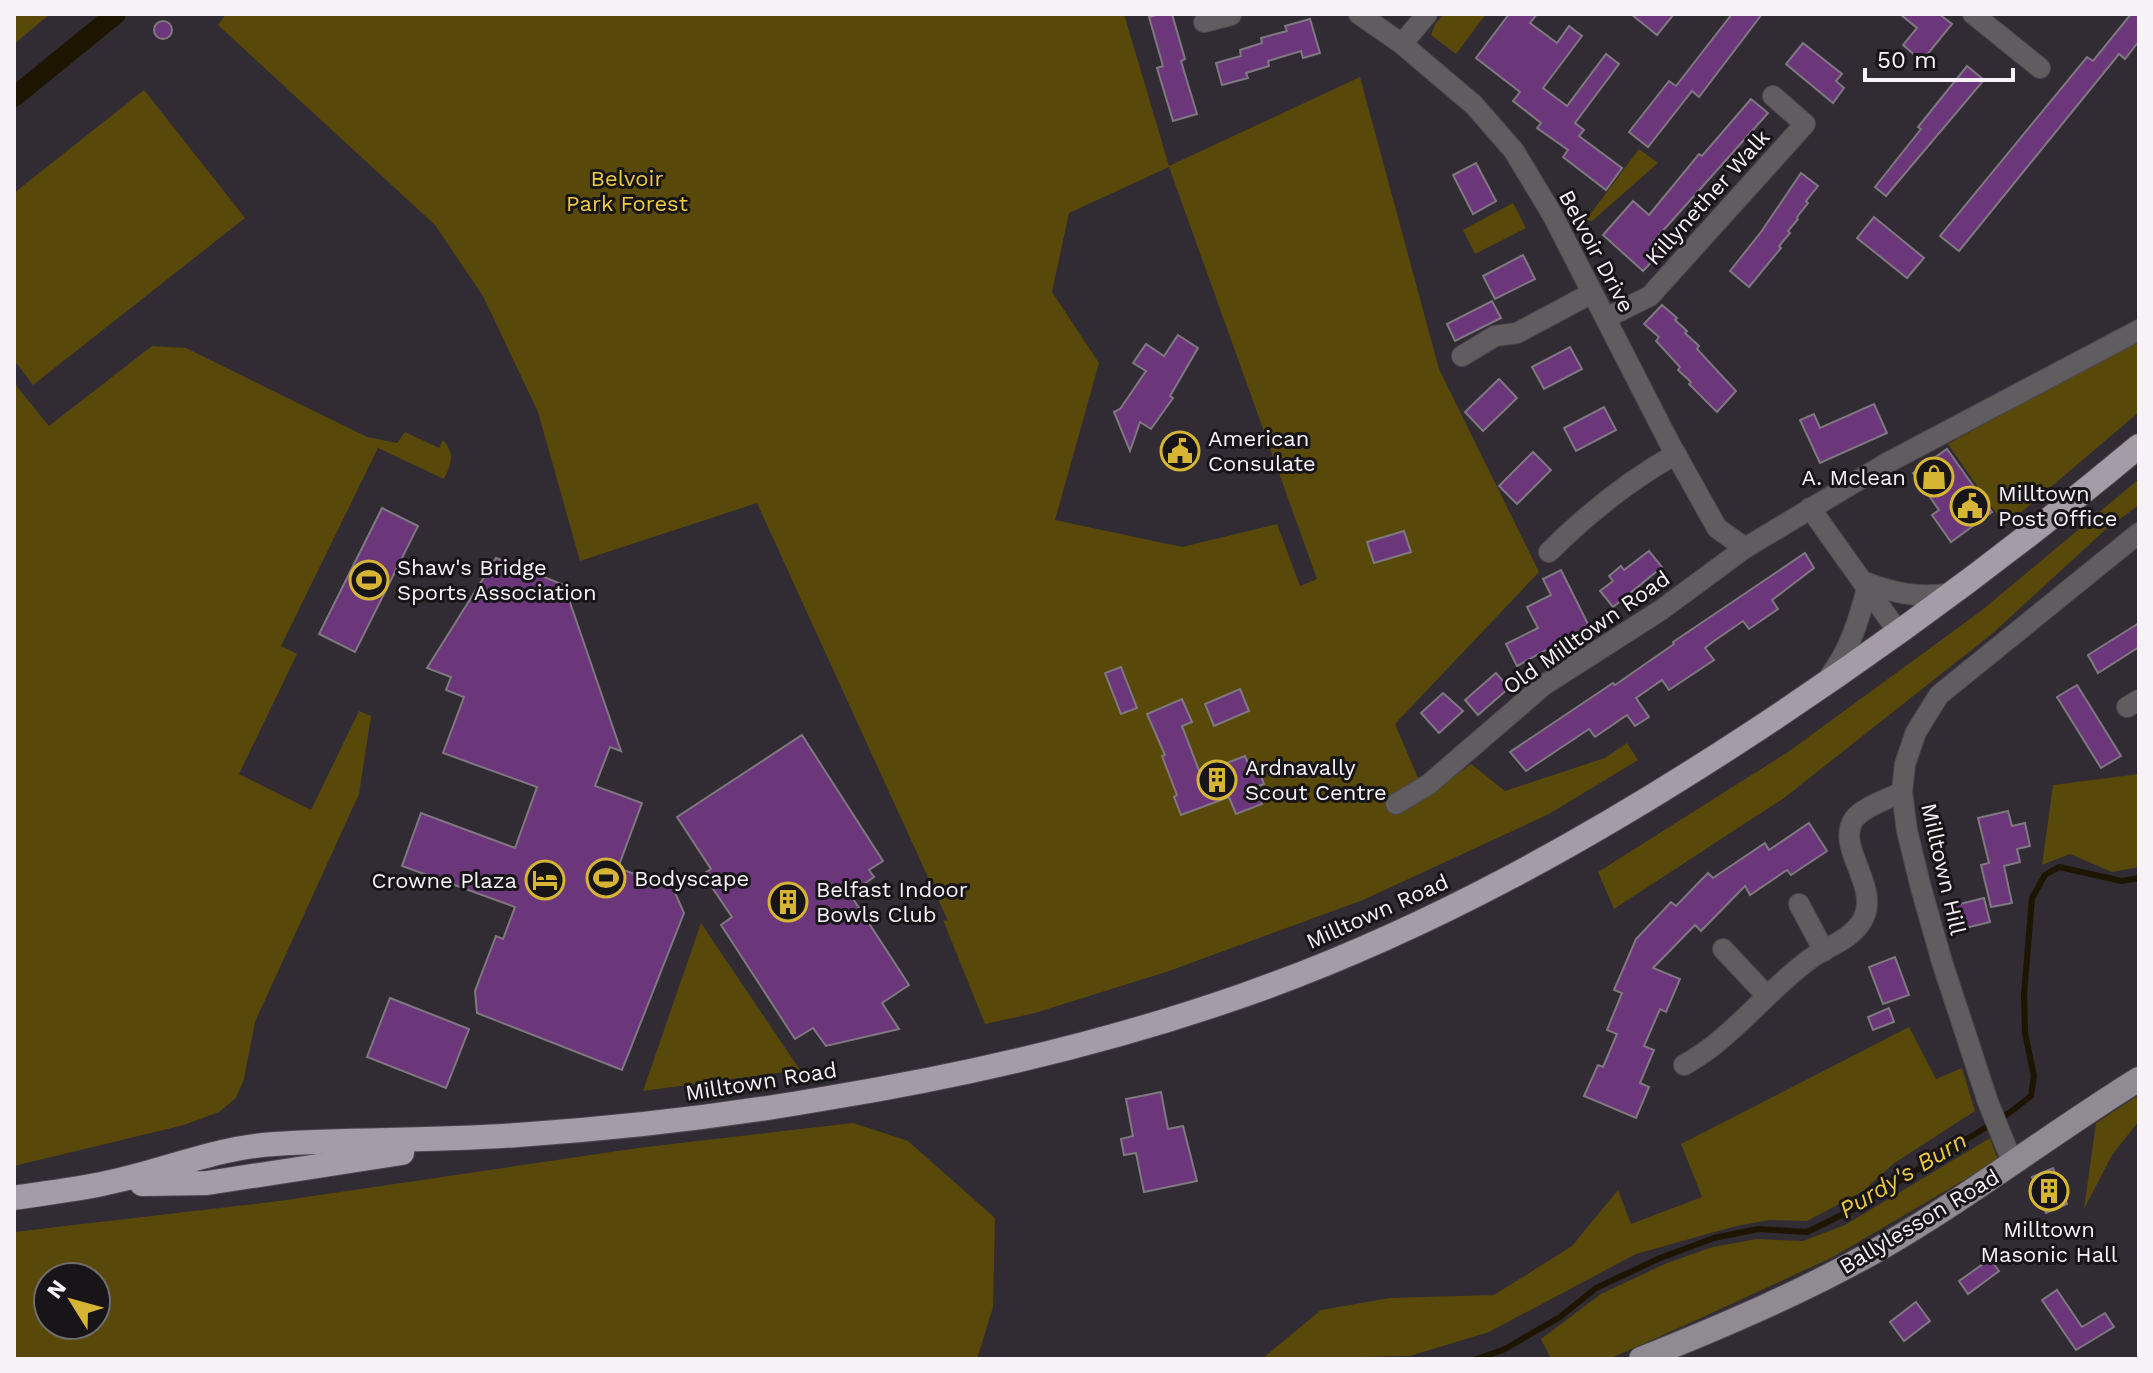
<svg xmlns="http://www.w3.org/2000/svg" width="2153" height="1373" viewBox="0 0 2153 1373" font-family="'Work Sans',sans-serif">
<style>
.green{fill:#58490a;fill-rule:evenodd}
.lines{fill:none;stroke-linecap:round;stroke-linejoin:round}
.stream{stroke:#1d1500;stroke-width:6}
.canal{stroke:#1d1500;stroke-width:20}
.building{fill:#6b377a;stroke:#7f7881;stroke-width:2}
.minor-casing{stroke:#4d474e;stroke-width:22}
.major-casing{stroke:#4d474e;stroke-width:26}
.highway-casing{stroke:#4d474e;stroke-width:26}
.minor{stroke:#605d61;stroke-width:20}
.major{stroke:#908a92;stroke-width:24}
.highway{stroke:#a49ca6;stroke-width:24}
.labels{text-anchor:middle;stroke-width:6;stroke-linejoin:round;paint-order:stroke}
.park-label{font-size:22px;fill:#eecb47;stroke:#171518}
.street-label{font-size:22px;fill:#f6f2f7;stroke:#171518}
.poi-label{font-size:22px;fill:#f6f2f7;stroke:#171518;text-anchor:start}
.water-label{font-size:24px;font-style:italic;fill:#ebc843;stroke:#171518}
</style>
<rect width="100%" height="100%" fill="#312b33"/>
<g class="green">
<polygon points="14,14 50,14 14,44"/>
<path d="M226 14H1124L1169 166 1360 77 1439 369 1539 572 1395 724 1426 797 1471 764 1505 791 1605 758 1627 743 1638 760 1549 814 1363 900 1169 971 1035 1013 985 1024 943 920 948 921 757 503 580 561 538 412 483 296 435 225 218 25ZM1169 167 1317 579 1300 586 1277 524 1182 547 1055 520 1099 363 1052 292 1069 213Z"/>
<polygon points="1444,14 1486,14 1456,54 1431,35 1435,24"/>
<polygon points="144,90 245,218 33,385 14,360 14,193"/>
<polygon points="1639,149 1658,163 1592,221 1586,220"/>
<polygon points="1513,203 1526,228 1475,254 1463,230"/>
<polygon points="2139,339 2139,412 2005,526 1948,444"/>
<path d="M152 346 186 348 367 437 397 443 405 432 439 448 443 440C455 454 452 463 444 479L378 448 281 646 297 654 239 774 311 810 359 711 371 716 359 794 255 1022 244 1079 236 1098 219 1112 184 1125 14 1166V383L49 426Z"/>
<polygon points="2139,479 2139,505 2105,530 1993,633 1784,798 1614,909 1598,872 1788,752 1981,611"/>
<polygon points="2139,774 2139,867 2112,872 2070,854 2042,865 2053,785"/>
<polygon points="701,923 800,1070 643,1091"/>
<polygon points="1909,1027 1936,1079 1962,1068 1975,1111 1893,1164 1862,1192 1807,1221 1770,1220 1736,1226 1636,1254 1489,1332 1410,1356 1262,1359 1321,1310 1390,1298 1494,1295 1572,1246 1618,1190 1631,1224 1702,1197 1681,1144"/>
<polygon points="2139,1095 2139,1121 2112,1155 2084,1209 2096,1123"/>
<path d="M853 1123 908 1141 995 1218 993 1307 977 1359H14V1232L279 1201 638 1148ZM96 1277V1325H48V1277Z"/>
<polygon points="1990,1138 1998,1160 1833,1257 1703,1317 1609,1359 1551,1359 1541,1339 1601,1294 1667,1263 1713,1247 1757,1239 1803,1241 1845,1225"/>
</g>
<g class="lines">
<polyline class="stream" points="1476,1359 1503,1350 1560,1317 1596,1288 1660,1258 1714,1238 1758,1229 1807,1232 1854,1209 2009,1113 2031,1096 2034,1076 2025,1033 2024,995 2032,898 2045,875 2059,867 2122,881 2139,878"/>
<polyline class="canal" points="14,97 116,14"/>
</g>
<g class="building">
<polygon points="1160,14 1172,14 1185,59 1181,61 1197,114 1173,121 1157,68 1163,66 1149,17"/>
<polygon points="1509,14 1537,14 1530,23 1557,43 1569,26 1582,36 1543,88 1567,106 1606,54 1619,64 1575,123 1584,130 1579,136 1622,168 1606,190 1563,157 1568,150 1537,128 1541,123 1513,101 1520,92 1476,58"/>
<polygon points="1631,14 1674,14 1657,35"/>
<polygon points="1732,14 1762,14 1699,97 1692,91 1648,147 1629,132 1669,81 1676,86"/>
<polygon points="1900,14 1939,14 1952,24 1922,61 1903,45 1917,28"/>
<polygon points="2131,14 2139,14 2139,41 2125,59 2119,54 1959,251 1940,236 2087,57 2093,61"/>
<polygon points="1310,19 1320,53 1303,58 1301,51 1268,61 1269,66 1246,73 1248,78 1222,85 1216,63 1241,56 1240,50 1262,43 1261,38 1287,31 1285,26"/>
<circle cx="163" cy="30" r="9"/>
<polygon points="1803,43 1842,74 1836,81 1844,88 1833,103 1786,64"/>
<polygon points="1967,66 1984,80 1886,196 1875,187 1921,129 1918,127"/>
<polygon points="1751,99 1768,113 1652,243 1662,251 1643,271 1603,235 1633,201 1649,215 1699,154 1702,156"/>
<polygon points="1476,163 1496,201 1473,214 1453,175"/>
<polygon points="1801,173 1818,186 1806,201 1808,203 1797,217 1798,219 1788,231 1790,233 1779,246 1781,248 1749,287 1730,271 1761,232"/>
<polygon points="1874,217 1924,258 1907,278 1857,238"/>
<polygon points="1523,255 1535,279 1495,299 1483,276"/>
<polygon points="1492,301 1501,318 1455,341 1447,324"/>
<polygon points="1662,305 1677,318 1675,320 1687,331 1685,333 1699,346 1697,349 1736,391 1717,412 1689,384 1691,382 1678,370 1680,367 1656,341 1659,337 1644,324"/>
<polygon points="1178,335 1198,348 1170,396 1173,398 1151,429 1140,422 1130,451 1114,412 1120,409 1146,371 1133,363 1146,344 1164,356"/>
<polygon points="1570,347 1582,369 1544,389 1532,367"/>
<polygon points="1499,379 1517,398 1483,431 1465,412"/>
<polygon points="1874,404 1887,433 1820,463 1800,420 1814,414 1820,428"/>
<polygon points="1604,407 1616,430 1576,451 1564,428"/>
<polygon points="1947,449 1992,512 1951,542 1932,515 1939,510 1913,473"/>
<polygon points="1533,452 1551,470 1517,504 1499,486"/>
<polygon points="382,508 418,526 355,652 319,634"/>
<polygon points="1404,531 1411,552 1374,563 1367,542"/>
<polygon points="1649,551 1662,567 1613,607 1600,591 1613,581 1609,576 1621,566 1624,570"/>
<polygon points="1805,553 1814,568 1772,600 1778,609 1749,629 1743,621 1714,641 1705,648 1714,660 1669,690 1662,680 1636,698 1649,717 1635,726 1627,715 1595,737 1589,729 1526,771 1510,752 1613,683 1615,685 1674,644 1673,642"/>
<polygon points="496,558 564,585 621,751 610,747 595,786 642,803 618,868 673,888 684,913 622,1070 477,1013 475,991 496,936 503,939 515,907 402,866 421,813 515,848 537,787 443,753 464,697 446,690 451,677 427,668"/>
<polygon points="1561,570 1589,626 1517,666 1506,644 1538,628 1527,607 1551,595 1543,579"/>
<polygon points="2139,623 2139,647 2098,673 2088,655"/>
<polygon points="1121,667 1137,708 1121,714 1105,673"/>
<polygon points="1496,673 1509,688 1478,715 1465,700"/>
<polygon points="2077,685 2121,756 2101,768 2057,697"/>
<polygon points="1240,689 1249,711 1214,726 1205,704"/>
<polygon points="1443,693 1463,711 1439,733 1421,713"/>
<polygon points="1182,699 1192,722 1182,726 1200,773 1245,756 1250,768 1257,766 1264,784 1256,787 1262,804 1236,814 1229,797 1181,815 1174,797 1177,795 1162,756 1165,755 1147,714"/>
<polygon points="802,735 883,861 869,870 874,877 850,894 909,985 882,1003 899,1029 826,1046 813,1028 795,1039 721,925 732,917 703,874 711,869 677,817"/>
<polygon points="2008,811 2012,826 2025,823 2030,846 2017,849 2020,862 2004,866 2012,903 1991,907 1981,865 1989,863 1978,818"/>
<polygon points="1809,823 1827,851 1791,875 1787,870 1750,895 1745,886 1701,931 1695,925 1653,968 1680,979 1666,1012 1660,1009 1644,1046 1654,1050 1640,1083 1649,1087 1636,1118 1584,1096 1598,1065 1603,1067 1617,1034 1607,1030 1622,993 1614,990 1636,939 1671,902 1676,906 1708,873 1713,878 1765,843 1769,850"/>
<polygon points="1984,898 1990,922 1957,930 1952,906"/>
<polygon points="1895,957 1909,995 1883,1004 1869,967"/>
<polygon points="390,998 469,1029 446,1088 367,1057"/>
<polygon points="1889,1008 1894,1022 1873,1030 1868,1017"/>
<polygon points="1161,1092 1168,1129 1183,1126 1197,1181 1144,1192 1136,1153 1124,1155 1121,1139 1133,1136 1126,1099"/>
<polygon points="2053,1168 2067,1204 2046,1213 2032,1177"/>
<polygon points="1990,1259 1999,1271 1968,1294 1959,1281"/>
<polygon points="2057,1290 2082,1327 2105,1313 2114,1327 2076,1350 2042,1300"/>
<polygon points="1916,1302 1930,1321 1904,1341 1890,1322"/>
</g>
<g class="lines">
<g class="minor-casing">
<g id="minor">
<polyline points="1359,14 1402,44 1474,105 1514,151 1552,214 1670,444 1717,528 1745,548"/>
<polyline points="1973,14 2040,68"/>
<polyline points="1204,22 1231,15"/>
<polyline points="1402,44 1427,14"/>
<polyline points="1606,318 1650,296 1805,124 1773,96"/>
<polyline points="1462,356 1495,336 1517,333 1592,293"/>
<polyline points="1810,508 1899,633"/>
<path d="M1549 552C1588 513 1628 481 1676 454"/>
<path d="M1862 581C1893 593 1919 599 1952 593"/>
<path d="M1830 676C1850 649 1859 620 1867 588"/>
<polyline points="2127,707 2139,700"/>
<polyline points="1396,804 1429,784 1544,685 1661,610 1745,548 1887,463 2139,330"/>
<polyline points="1799,904 1824,951"/>
<polyline points="1723,949 1767,996"/>
<path d="M1684 1065C1733 1038 1766 991 1810 959 1826 947 1848 941 1860 924 1885 889 1834 849 1854 819 1863 807 1888 799 1902 792"/>
<polyline points="2013,1164 1988,1102 1942,962 1921,888 1907,831 1902,792 1905,764 1916,732 1939,695 2139,533"/>
</g>
</g>
<g class="major-casing">
<path id="major" d="M1641 1359C1723 1326 1808 1290 1884 1246 1972 1195 2053 1132 2139 1079"/>
</g>
<g class="highway-casing">
<g id="highway">
<polyline points="142,1184 207,1183 402,1153"/>
<path d="M14 1198C44 1193 75 1190 106 1183 161 1172 217 1147 275 1144 356 1139 437 1141 518 1135 622 1128 726 1116 828 1098 968 1075 1110 1042 1244 995 1427 931 1597 835 1758 729 1890 642 2017 548 2139 446"/>
</g>
</g>
<use href="#minor" class="minor"/>
<use href="#major" class="major"/>
<use href="#highway" class="highway"/>
</g>
<defs>
<g id="civic-ring" transform="scale(2)"><circle r="9.5" fill="#171518" stroke="#d6b534" stroke-width="1.5"/><path d="M-.6-6.5H3V-4.5H.6V-3L4-1V1h2V6H-6V1h2V-1L-.6-3ZM-1.2 2.5V6h2.4V2.5Z" fill="#d6b534"/></g>
<g id="shop-ring" transform="scale(2)"><circle r="9.5" fill="#171518" stroke="#d6b534" stroke-width="1.5"/><path d="M-5-2.5h2.3a2.7 3.5 0 0 1 5.4 0H5L5.5 6h-11ZM-1.5-2.5h3a1.5 2.3 0 0 0-3 0Z" fill="#d6b534"/></g>
<g id="stadium-ring" transform="scale(2)"><circle r="9.5" fill="#171518" stroke="#d6b534" stroke-width="1.5"/><path d="M0-5a6.5 5 0 1 0 0 10a6.5 5 0 1 0 0-10ZM-3.5-1.8h7v3.6h-7Z" fill="#d6b534"/></g>
<g id="building-ring" transform="scale(2)"><circle r="9.5" fill="#171518" stroke="#d6b534" stroke-width="1.5"/><path d="M-4-6H4V6H1V3H-1V6H-4ZM-2.5-4.3h1.7v1.8h-1.7ZM.8-4.3h1.7v1.8H.8ZM-2.5-1h1.7V.8h-1.7ZM.8-1h1.7V.8H.8Z" fill="#d6b534"/></g>
<g id="hotel-ring" transform="scale(2)"><circle r="9.5" fill="#171518" stroke="#d6b534" stroke-width="1.5"/><path d="M-6-4.5h1.5V1H6V5H4.5V3h-9V5H-6ZM-4 0a1.8 1.8 0 1 1 3.6 0ZM.5 0V-2.5h3Q6-2.5 6 0Z" fill="#d6b534"/></g>
</defs>
<g fill-rule="evenodd">
<use href="#civic-ring" x="1180" y="451"/>
<use href="#shop-ring" x="1934" y="477"/>
<use href="#civic-ring" x="1970" y="506"/>
<use href="#stadium-ring" x="369" y="580"/>
<use href="#building-ring" x="1217" y="780"/>
<use href="#stadium-ring" x="606" y="878"/>
<use href="#hotel-ring" x="545" y="880"/>
<use href="#building-ring" x="788" y="902"/>
<use href="#building-ring" x="2049" y="1191"/>
</g>
<g class="labels">
<g class="park-label">
<text x="627" y="186">Belvoir<tspan x="627" dy="25">Park Forest</tspan></text>
</g>
<g class="street-label">
<text transform="translate(1707 197) rotate(-48)" y="8">Killynether Walk</text>
<text transform="translate(1597 251) rotate(62)" y="8">Belvoir Drive</text>
<text transform="translate(1586 632) rotate(-35)" y="8">Old Milltown Road</text>
<text transform="translate(1944 869) rotate(77)" y="8">Milltown Hill</text>
<text transform="translate(1377 911) rotate(-24)" y="8">Milltown Road</text>
<text transform="translate(761 1081) rotate(-9)" y="8">Milltown Road</text>
<text transform="translate(1919 1221) rotate(-31)" y="8">Ballylesson Road</text>
</g>
<g class="poi-label">
<text x="1208" y="446">American<tspan x="1208" dy="25">Consulate</tspan></text>
<text x="1906" y="485" text-anchor="end">A. Mclean</text>
<text x="1998" y="501">Milltown<tspan x="1998" dy="25">Post Office</tspan></text>
<text x="397" y="575">Shaw's Bridge<tspan x="397" dy="25">Sports Association</tspan></text>
<text x="1245" y="775">Ardnavally<tspan x="1245" dy="25">Scout Centre</tspan></text>
<text x="634" y="886">Bodyscape</text>
<text x="517" y="888" text-anchor="end">Crowne Plaza</text>
<text x="816" y="897">Belfast Indoor<tspan x="816" dy="25">Bowls Club</tspan></text>
<text x="2049" y="1237" text-anchor="middle">Milltown<tspan x="2049" dy="25">Masonic Hall</tspan></text>
</g>
<g class="water-label">
<text transform="translate(1903 1175) rotate(-31)" y="8">Purdy's Burn</text>
</g>
</g>
<rect width="2153" height="1373" fill="none" stroke="#f6f2f7" stroke-width="32"/>
<g transform="translate(72 1301) rotate(307)"><circle r="38" fill="#171518" stroke="#706d71" stroke-width="2"/>
<path d="M0-6L14 30L0 20L-14 30Z" fill="#d6b534"/>
<text y="-12" font-size="22" font-weight="bold" text-anchor="middle" fill="#f6f2f7">N</text>
</g>
<path d="M1865 68v12h148v-12" fill="none" stroke="#f6f2f7" stroke-width="4"/>
<text x="1877" y="68" font-size="24" fill="#f6f2f7" stroke="#171518" stroke-width="6" paint-order="stroke">50 m</text>
</svg>
